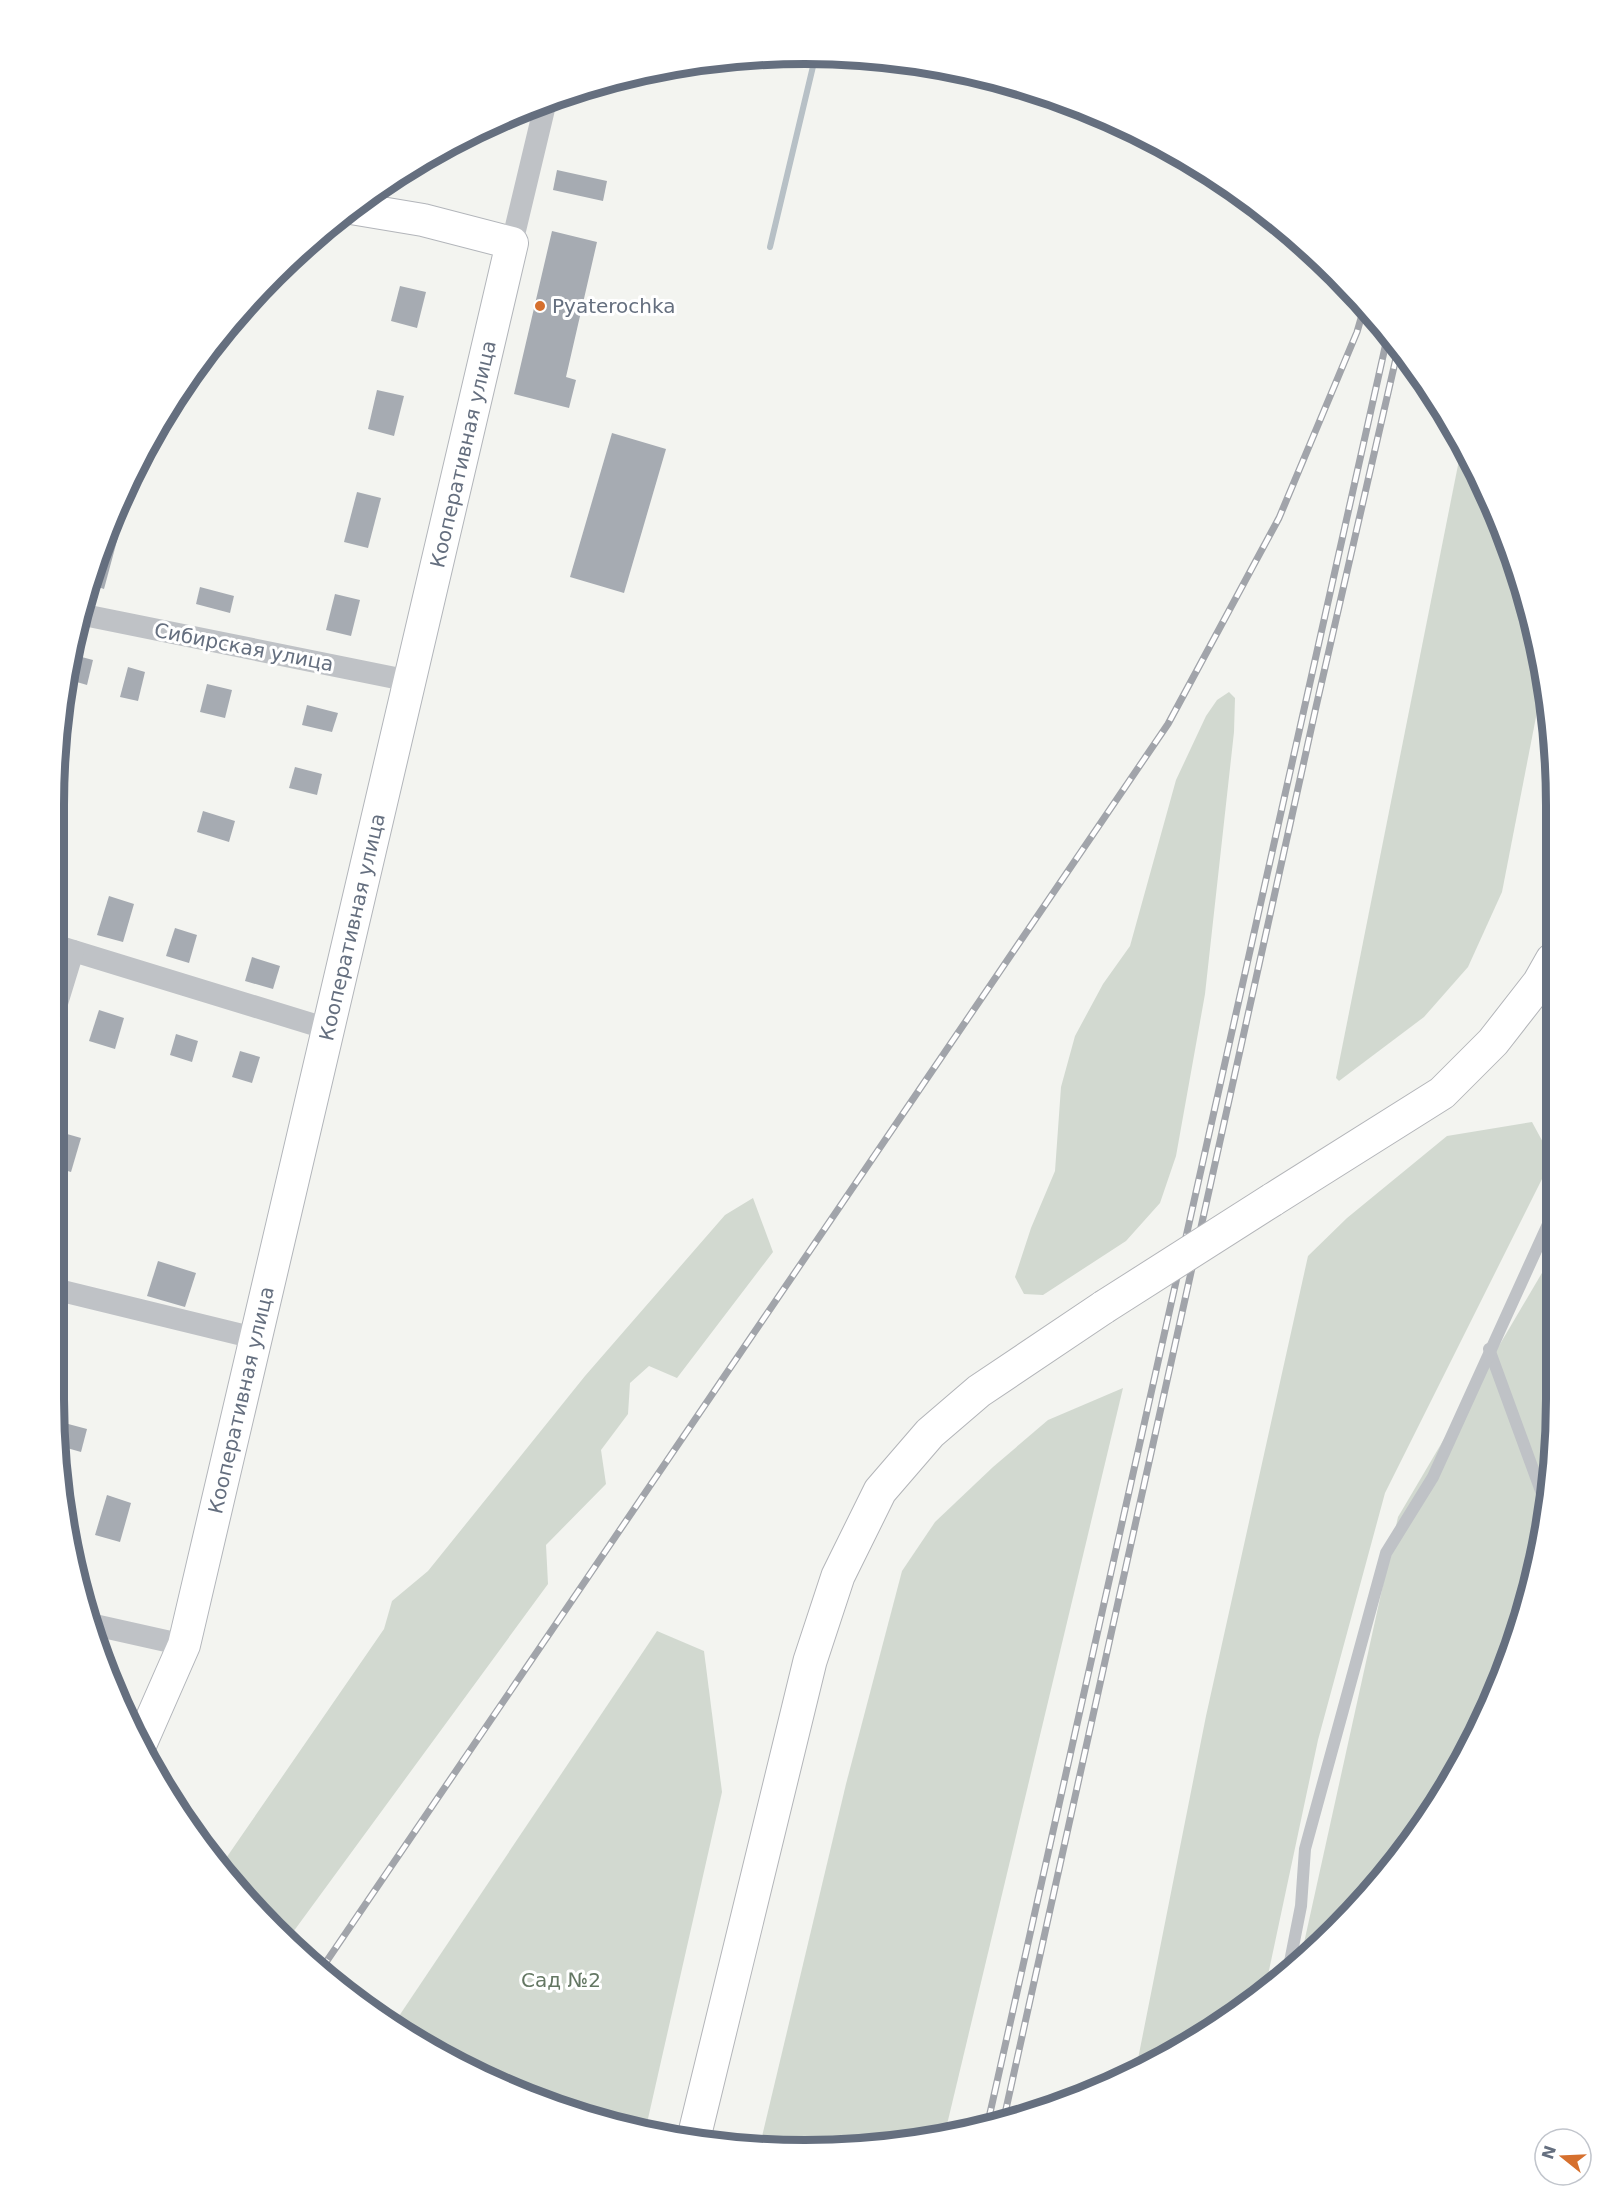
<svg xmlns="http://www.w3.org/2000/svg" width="1611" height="2205" viewBox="0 0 1611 2205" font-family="'DejaVu Sans',sans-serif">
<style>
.green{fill:#d2d9d0}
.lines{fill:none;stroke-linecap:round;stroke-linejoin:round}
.stream{stroke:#b7c0c6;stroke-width:6}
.building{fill:#a6abb2}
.secondary-casing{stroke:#b2b5ba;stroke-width:34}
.primary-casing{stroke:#b3b5b9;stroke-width:35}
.service{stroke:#bfc2c6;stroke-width:12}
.minor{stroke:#bfc2c6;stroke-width:22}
.secondary{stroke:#fff;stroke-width:32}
.primary{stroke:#fff;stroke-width:33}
.rail-casing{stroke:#a1a4aa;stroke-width:7}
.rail{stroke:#fff;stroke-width:4.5;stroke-dasharray:14;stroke-linecap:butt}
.primary-bridge-casing{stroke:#b3b5b9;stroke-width:35;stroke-linecap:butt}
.primary-bridge{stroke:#fff;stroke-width:33}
.poi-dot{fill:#d6702e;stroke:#fff;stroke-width:2}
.labels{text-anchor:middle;stroke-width:6;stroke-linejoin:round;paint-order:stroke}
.poi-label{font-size:20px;fill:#656f7f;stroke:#fff;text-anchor:start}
.street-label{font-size:20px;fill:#656f7f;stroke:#fff}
.park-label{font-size:20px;fill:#647763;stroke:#fff}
.rim{fill:none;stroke:#656f7f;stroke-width:8}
</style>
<rect width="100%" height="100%" fill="#f3f4f0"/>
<g class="green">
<polygon points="1461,450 1500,518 1543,681 1502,892 1468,967 1424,1017 1339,1081 1336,1078"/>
<polygon points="1229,692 1235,698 1234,732 1205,994 1176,1156 1160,1203 1126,1241 1043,1295 1024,1294 1015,1277 1031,1228 1055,1171 1061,1087 1075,1036 1103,984 1130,946 1176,780 1206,716 1217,700"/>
<polygon points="1532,1122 1552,1159 1385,1493 1318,1740 1264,1994 1136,2069 1206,1716 1308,1256 1347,1218 1447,1136"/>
<polygon points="753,1198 773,1252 677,1378 649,1366 630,1383 628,1414 601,1450 606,1484 546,1545 548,1584 288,1939 222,1864 384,1629 392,1601 428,1571 585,1376 725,1215"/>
<polygon points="1554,1257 1555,1449 1517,1641 1456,1775 1371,1895 1300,1961 1398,1517 1549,1261"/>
<polygon points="1123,1388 945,2133 903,2145 759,2149 846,1784 902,1571 935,1522 993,1467 1048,1420"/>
<polygon points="657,1631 704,1651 722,1792 645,2132 473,2074 395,2022"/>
</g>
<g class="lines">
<polyline class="stream" points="770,247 815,58"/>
</g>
<g class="building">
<polygon points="557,170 607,181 603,201 553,190"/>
<polygon points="552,231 597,242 566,377 576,380 569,408 514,394"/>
<polygon points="400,286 426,292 417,328 391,321"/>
<polygon points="377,390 404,396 394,436 368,429"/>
<polygon points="612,433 666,449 624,593 570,577"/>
<polygon points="357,492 381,498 368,548 344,542"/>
<polygon points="106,534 118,537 104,589 89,584"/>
<polygon points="200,587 234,596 230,613 196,604"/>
<polygon points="335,594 360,600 351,636 326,630"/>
<polygon points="74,655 93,660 87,685 70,680"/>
<polygon points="128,667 145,672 138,701 120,697"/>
<polygon points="207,684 232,690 225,718 200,712"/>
<polygon points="307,705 338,713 332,732 302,725"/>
<polygon points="295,767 322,774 317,795 289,788"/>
<polygon points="203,811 235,821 229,842 197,832"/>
<polygon points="109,896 134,904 123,942 97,935"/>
<polygon points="175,928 197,935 189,963 166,956"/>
<polygon points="252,957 280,966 273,989 245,981"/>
<polygon points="99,1010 124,1018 115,1049 89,1041"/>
<polygon points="176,1034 198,1041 192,1062 170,1055"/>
<polygon points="240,1051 260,1057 252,1083 232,1077"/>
<polygon points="60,1132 81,1138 71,1172 54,1167 54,1152"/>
<polygon points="158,1261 196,1273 185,1307 147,1296"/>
<polygon points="57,1421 87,1429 81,1452 60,1446"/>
<polygon points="107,1495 131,1503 120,1542 95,1535"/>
</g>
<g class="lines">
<g class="secondary-casing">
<polyline id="secondary" points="141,1743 184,1645 512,243 423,220 351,208"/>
</g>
<g class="primary-casing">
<g id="primary">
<polyline points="1272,1200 1442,1093 1493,1042 1539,983 1552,960"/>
<polyline points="693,2141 810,1661 838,1576 880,1491 930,1433 979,1391 1104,1307"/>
</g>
</g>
<g class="service">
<polyline points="1489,1349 1545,1502"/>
<polyline points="1288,1972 1301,1906 1305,1849 1386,1553 1433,1477 1554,1211"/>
</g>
<g class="minor">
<polyline points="512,243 545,105"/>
<polyline points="79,614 410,681"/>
<polyline points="54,945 328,1029"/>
<polyline points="54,1013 73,951"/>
<polyline points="54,1289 255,1338"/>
<polyline points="90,1624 184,1645"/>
</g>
<use href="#secondary" class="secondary"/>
<use href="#primary" class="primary"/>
<g class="rail-casing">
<g id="rail">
<polyline points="320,1971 1168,724 1279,518 1357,332 1364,308"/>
<polyline points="1004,2118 1316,707 1399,345"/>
<polyline points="988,2122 1388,334"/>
</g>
</g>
<use href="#rail" class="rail"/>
<g class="primary-bridge-casing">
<polyline id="primary-bridge" points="1104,1307 1272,1200"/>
</g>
<use href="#primary-bridge" class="primary-bridge"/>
</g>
<circle class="poi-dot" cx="540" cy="306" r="6"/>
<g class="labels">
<g class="poi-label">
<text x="552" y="313">Pyaterochka</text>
</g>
<g class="street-label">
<text transform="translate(463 454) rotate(-77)" y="7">Кооперативная улица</text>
<text transform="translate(244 647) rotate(11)" y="7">Сибирская улица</text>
<text transform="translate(352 927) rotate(-77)" y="7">Кооперативная улица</text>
<text transform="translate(241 1400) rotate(-77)" y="7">Кооперативная улица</text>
</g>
<g class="park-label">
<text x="561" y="1987">Сад №2</text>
</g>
</g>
<path d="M0 0H1611V2205H0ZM805 64H805A741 741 0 0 1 1546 805V1399A741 741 0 0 1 805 2140H805A741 741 0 0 1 64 1399V805A741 741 0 0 1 805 64Z" fill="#fff" fill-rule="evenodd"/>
<path class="rim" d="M805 64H805A741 741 0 0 1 1546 805V1399A741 741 0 0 1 805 2140H805A741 741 0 0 1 64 1399V805A741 741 0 0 1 805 64Z"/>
<g transform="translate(1563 2157) rotate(288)"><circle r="28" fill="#ffffff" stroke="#c1c5cc" stroke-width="1.5"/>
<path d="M0-4.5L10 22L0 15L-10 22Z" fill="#d6702e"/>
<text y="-9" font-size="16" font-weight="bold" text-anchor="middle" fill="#656f7f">N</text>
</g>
</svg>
